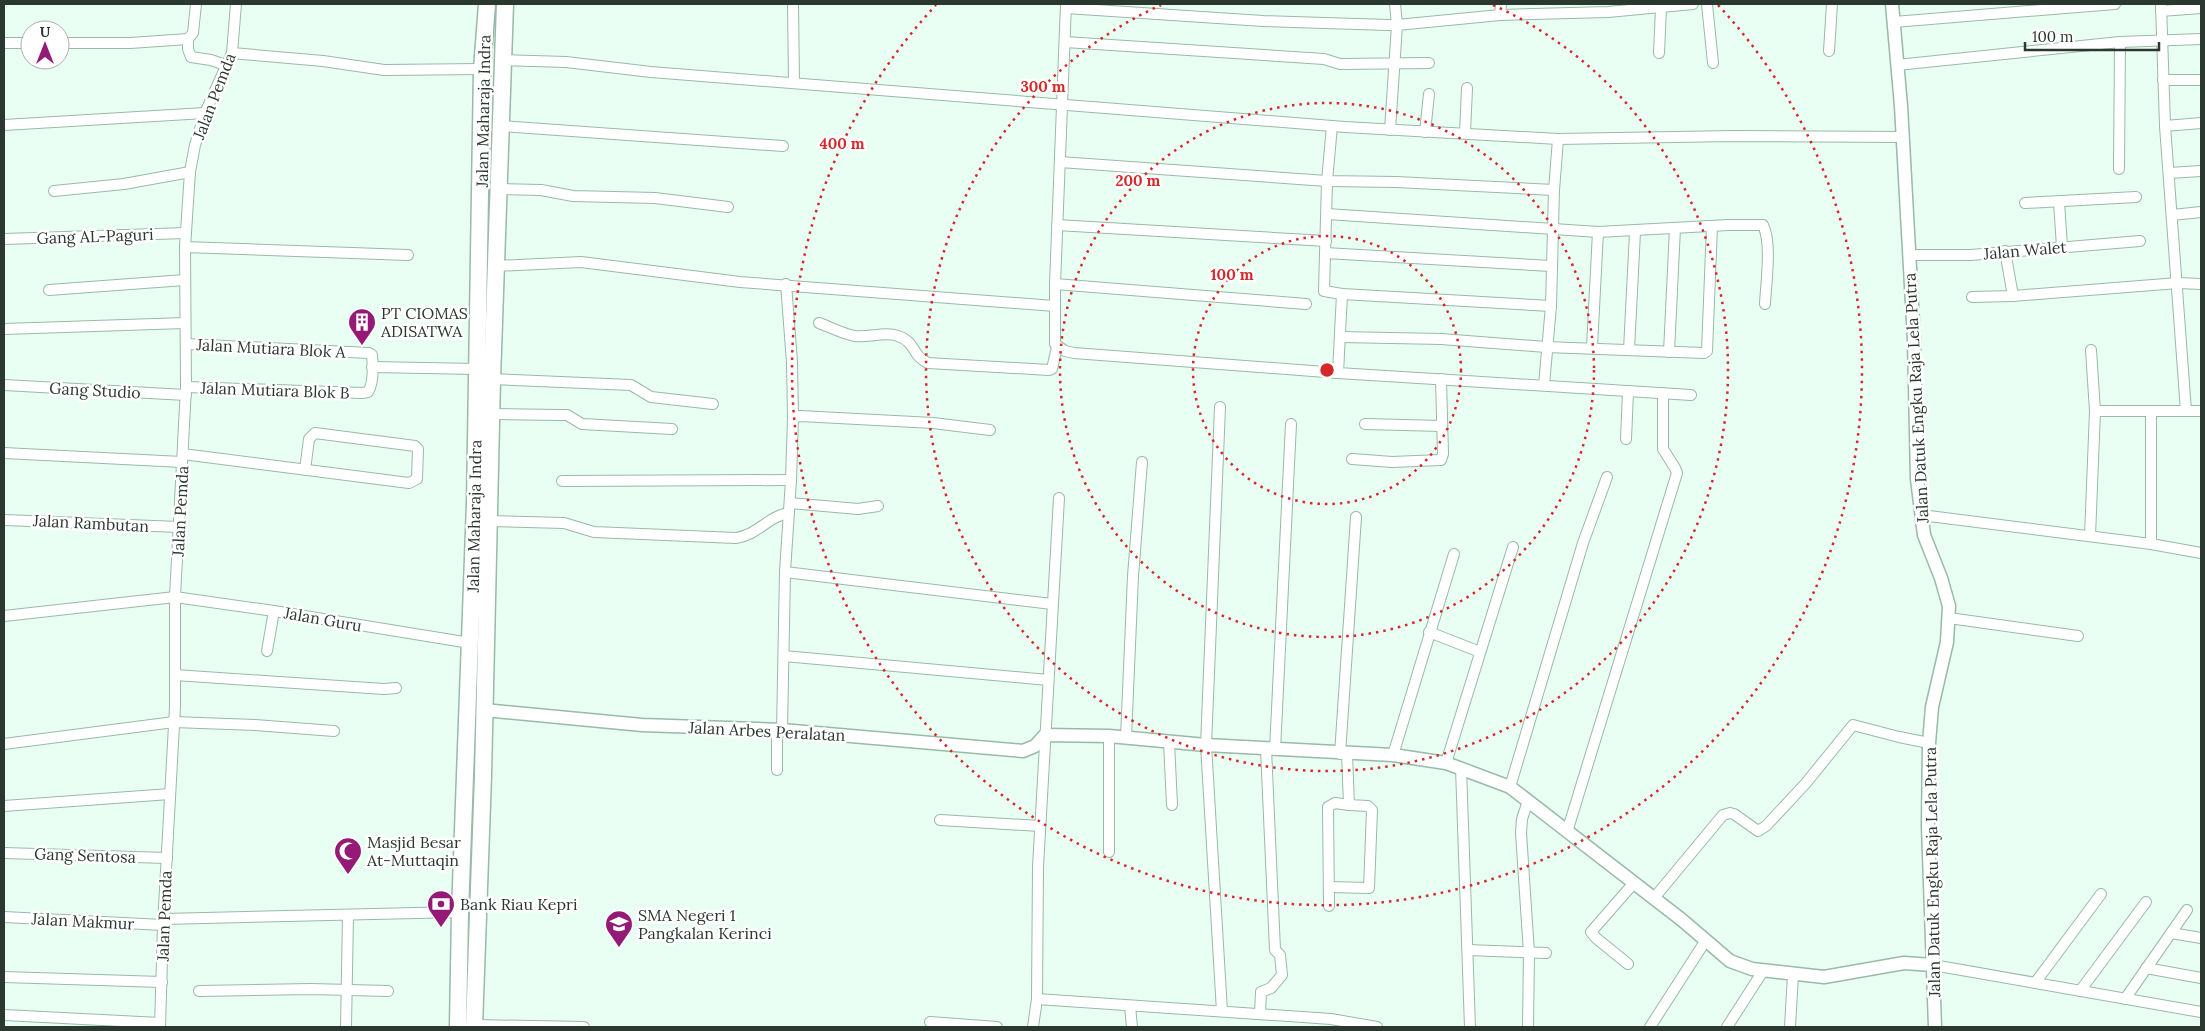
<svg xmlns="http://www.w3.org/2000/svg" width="2205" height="1031" viewBox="0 0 2205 1031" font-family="Lora,serif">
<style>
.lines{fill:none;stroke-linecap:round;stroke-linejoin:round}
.minor-casing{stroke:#98baa7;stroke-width:12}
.tertiary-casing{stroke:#98baa7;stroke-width:15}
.trunk-casing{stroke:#98baa7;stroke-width:19}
.minor{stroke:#fff;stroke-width:10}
.tertiary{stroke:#fff;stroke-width:12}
.trunk{stroke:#fff;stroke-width:16}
.ring{fill:none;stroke:#d62828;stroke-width:2.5;stroke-dasharray:2.5 5}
.labels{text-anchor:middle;stroke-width:5;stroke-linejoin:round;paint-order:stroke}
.street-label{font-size:16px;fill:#2a3830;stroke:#fff}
.poi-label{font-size:16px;fill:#2a3830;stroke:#fff;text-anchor:start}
.centre{fill:#d62828;stroke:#fff;stroke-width:2.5}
.ring-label{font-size:15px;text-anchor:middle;font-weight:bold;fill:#d62828;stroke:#fff;stroke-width:5;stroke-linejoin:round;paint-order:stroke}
</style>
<rect width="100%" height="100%" fill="#eafff3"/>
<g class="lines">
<g class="minor-casing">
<g id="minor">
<polyline points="793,4 794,83"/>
<polyline points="1066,4 1055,284 1055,344 1065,351 1074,353 1338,373"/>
<polyline points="1707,4 1713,63"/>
<polyline points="2161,4 2165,126 2186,411"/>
<polyline points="1066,8 1263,21 1388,25 1397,25 1395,4"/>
<polyline points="2161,11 2201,8"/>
<polyline points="1500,15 1501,4"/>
<polyline points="1894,22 2115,4"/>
<polyline points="188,39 188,49 191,57 211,60 228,66"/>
<polyline points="1065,42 1324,59 1340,64 1429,63"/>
<polyline points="4,43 30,43"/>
<polyline points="60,43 130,43 188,39 193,33 196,4"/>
<polyline points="1829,51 1832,4"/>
<polyline points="232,53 323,61 384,70 482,69"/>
<polyline points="1659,53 1661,8"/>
<polyline points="503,60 566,62 651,72 1345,127 1558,139 1733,136 1903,137"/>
<polyline points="1897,65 2120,42 2201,39"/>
<polyline points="2163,80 2201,80"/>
<polyline points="4,125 205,113"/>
<polyline points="501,126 783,146"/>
<polyline points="1332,126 1327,181 1324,291 1342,294 1551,306"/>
<polyline points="2165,126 2201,123"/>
<polyline points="1390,130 1397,25 1500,15 1608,12 1693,4"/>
<polyline points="1425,132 1429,94"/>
<polyline points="1465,133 1467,88"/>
<polyline points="1060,162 1327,181 1396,182 1554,190"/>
<polyline points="2119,169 2120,42"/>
<polyline points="2169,173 2201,171"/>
<polyline points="498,189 541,190 573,196 655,198 728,207"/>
<polyline points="54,191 124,184 190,172"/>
<polyline points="2059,202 2062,247"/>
<polyline points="2025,203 2136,197"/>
<path d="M1327 214 1598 232 1728 225H1763C1772 243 1766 283 1765 304"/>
<polyline points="2172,215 2201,212"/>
<polyline points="1057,225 1326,241"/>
<polyline points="4,239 186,233"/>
<polyline points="185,247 408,255"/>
<polyline points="1325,253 1551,266"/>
<polyline points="1909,255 1971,255 2140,241"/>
<polyline points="496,266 581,262 740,282 1055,306"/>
<polyline points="786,284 792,362 793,418"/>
<polyline points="1055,284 1306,304"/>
<polyline points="49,290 185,280"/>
<polyline points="1342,294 1338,373 1691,395"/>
<polyline points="2013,296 2178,283 2201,284"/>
<polyline points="1972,297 2013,296 2005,251"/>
<path d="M819 323C830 327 843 334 855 336 869 338 885 331 898 336 917 343 911 355 928 363L1049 370 1052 369 1057 347"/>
<polyline points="4,329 185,323"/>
<polyline points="1341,337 1441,339 1546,347 1704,353 1707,351 1712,226"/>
<path d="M186 344 369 353 372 355C373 366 374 383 368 392L362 393 186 387"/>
<polyline points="1592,347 1598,232"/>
<polyline points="1629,350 1635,232"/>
<polyline points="1669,352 1675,228"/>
<polyline points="372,367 477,369"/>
<polyline points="492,379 631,385 651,397 713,404"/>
<polyline points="4,385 186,395"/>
<polyline points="1544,385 1551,306 1554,190 1558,139"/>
<polyline points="1220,407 1206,745 1222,1011"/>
<polyline points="2095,411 2201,411"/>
<polyline points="2151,412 2151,544"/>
<polyline points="492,414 561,415 567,415 582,424 672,429"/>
<polyline points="1365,424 1442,426"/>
<polyline points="1626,439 1628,392"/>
<polyline points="4,453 182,462"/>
<polyline points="183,454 401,482 409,483 417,479 418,449 415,446 315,433 309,439 305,470"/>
<polyline points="1352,459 1392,462 1441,460 1443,454 1441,379"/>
<polyline points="562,481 791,480"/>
<polyline points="790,503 858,509 878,506"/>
<polyline points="1921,515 2151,544 2201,553"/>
<polyline points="4,520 179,527"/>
<path d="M489 521 564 523 594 532 736 538C758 535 768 516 789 513"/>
<polyline points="2090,536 2095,411 2091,350"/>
<polyline points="785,572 1052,604"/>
<polyline points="4,616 175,597 274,611 470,643"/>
<polyline points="1949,618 2078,636"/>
<polyline points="1429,632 1480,652"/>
<polyline points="267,651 274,611"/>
<polyline points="784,656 1048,680"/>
<polyline points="175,675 384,689 396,688"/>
<polyline points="777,729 777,770"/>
<polyline points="782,730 785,572 791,480 793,418 800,416 933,423 990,430"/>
<polyline points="1109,736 1109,852"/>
<polyline points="1126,737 1133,576 1142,462"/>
<polyline points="1169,742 1172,805"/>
<polyline points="4,744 174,722 255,725 334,731"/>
<polyline points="1275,750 1291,424"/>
<polyline points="1340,754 1356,517"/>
<polyline points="1393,755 1454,554"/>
<polyline points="1446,763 1513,547"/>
<polyline points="1461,768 1470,1027"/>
<polyline points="1510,787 1583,543 1607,477"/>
<polyline points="1528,801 1522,819 1521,833 1529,953 1528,1027"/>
<polyline points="4,806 170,794"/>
<polyline points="940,820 1040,826"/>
<polyline points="1567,832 1677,473 1675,468 1663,449 1663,393"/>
<polyline points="4,853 167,858"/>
<polyline points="1329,887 1369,888 1372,810 1368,806 1349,805 1347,754"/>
<polyline points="1654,898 1723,815 1730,813 1734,814 1758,831 1766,826 1806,783 1853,725 1899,737 1929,743"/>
<polyline points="1329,906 1328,807 1335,803 1349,805"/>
<polyline points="4,917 163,925"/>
<polyline points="163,919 460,912"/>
<polyline points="2171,933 2201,938"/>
<polyline points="1468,950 1546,953"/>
<polyline points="1628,964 1596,938 1591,932 1633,884"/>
<polyline points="1933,965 2201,1012"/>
<polyline points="2146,968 2201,978"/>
<polyline points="4,977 162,982"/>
<polyline points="2035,983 2101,894"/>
<polyline points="199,991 311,989 388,991"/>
<polyline points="2080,991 2146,902"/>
<polyline points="1037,999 1331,1019 1377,1027"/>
<polyline points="2125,999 2187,910"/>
<polyline points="1130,1006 1132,1027"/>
<polyline points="1260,1014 1261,992 1271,988 1282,975 1280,955 1275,950 1266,749"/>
<polyline points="4,1015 160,1023"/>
<polyline points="930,1022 997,1027"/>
<polyline points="474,1025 584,1027"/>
<polyline points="160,1027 163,925 175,707 175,597 186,387 185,247 190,172 195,145 205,113 232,53 236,4"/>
<polyline points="346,1027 348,915"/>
<polyline points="1033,1027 1037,999 1038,867 1059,498"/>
<polyline points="1650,1027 1706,940"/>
<polyline points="1727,1027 1763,971"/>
<polyline points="1790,1027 1793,975"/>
</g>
</g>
<g class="tertiary-casing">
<g id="tertiary">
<polyline points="1892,4 1901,106 1914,340 1917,479 1924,535 1941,578 1949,606 1947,642 1932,707 1929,743 1928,826 1935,1027"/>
<polyline points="484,710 642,725 782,730 1023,751 1035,746 1045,735 1109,736 1206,745 1393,755 1446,763 1510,787 1682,920 1730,961 1752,969 1824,977 1904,963 1933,965"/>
</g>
</g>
<g class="trunk-casing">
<g id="trunk">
<polyline points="458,1027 460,912 475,503 482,69 487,4"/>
<polyline points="474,1027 483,776 492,379 505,4"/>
</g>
</g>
<use href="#minor" class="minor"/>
<use href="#tertiary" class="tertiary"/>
<use href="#trunk" class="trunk"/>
</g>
<g class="ring">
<circle cx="1327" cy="370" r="134"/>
<circle cx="1327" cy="370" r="267"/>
<path d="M1493 5A401 401 0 1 1 1161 5"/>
<path d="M1718 5A535 535 0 1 1 936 5"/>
</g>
<defs>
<g id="building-pin" transform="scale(1.4375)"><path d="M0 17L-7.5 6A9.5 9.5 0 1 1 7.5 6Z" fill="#941a75" stroke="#fff"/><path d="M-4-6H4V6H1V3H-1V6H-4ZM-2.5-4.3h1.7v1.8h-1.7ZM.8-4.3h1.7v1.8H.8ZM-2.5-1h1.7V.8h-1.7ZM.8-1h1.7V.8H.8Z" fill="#fff"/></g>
<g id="mosque-pin" transform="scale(1.4375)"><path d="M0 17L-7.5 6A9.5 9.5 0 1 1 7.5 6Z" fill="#941a75" stroke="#fff"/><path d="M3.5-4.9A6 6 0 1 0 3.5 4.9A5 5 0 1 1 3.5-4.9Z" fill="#fff"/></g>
<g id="bank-pin" transform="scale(1.4375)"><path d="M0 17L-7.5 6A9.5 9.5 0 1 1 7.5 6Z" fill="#941a75" stroke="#fff"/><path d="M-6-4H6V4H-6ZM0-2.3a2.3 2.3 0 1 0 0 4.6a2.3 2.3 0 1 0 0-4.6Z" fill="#fff"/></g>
<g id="school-pin" transform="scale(1.4375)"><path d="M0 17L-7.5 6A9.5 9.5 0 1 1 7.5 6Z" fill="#941a75" stroke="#fff"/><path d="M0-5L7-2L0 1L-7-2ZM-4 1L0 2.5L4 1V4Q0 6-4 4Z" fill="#fff"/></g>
</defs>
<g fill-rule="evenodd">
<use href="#building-pin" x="362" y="322"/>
<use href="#mosque-pin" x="348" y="851"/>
<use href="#bank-pin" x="441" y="904"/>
<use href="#school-pin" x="619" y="924"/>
</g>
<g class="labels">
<g class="street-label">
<text transform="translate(214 96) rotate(-69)" y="6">Jalan Pemda</text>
<text transform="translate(483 111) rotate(-89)" y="6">Jalan Maharaja Indra</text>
<text transform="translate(95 236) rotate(-2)" y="6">Gang AL-Paguri</text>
<text transform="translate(2025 250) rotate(-5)" y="6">Jalan Walet</text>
<text transform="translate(271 348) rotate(3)" y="6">Jalan Mutiara Blok A</text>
<text transform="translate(95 390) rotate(3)" y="6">Gang Studio</text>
<text transform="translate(275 390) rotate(2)" y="6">Jalan Mutiara Blok B</text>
<text transform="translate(1916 398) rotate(-93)" y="6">Jalan Datuk Engku Raja Lela Putra</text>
<text transform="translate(180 511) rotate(-87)" y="6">Jalan Pemda</text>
<text transform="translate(474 516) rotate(-89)" y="6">Jalan Maharaja Indra</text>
<text transform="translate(91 523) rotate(3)" y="6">Jalan Rambutan</text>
<text transform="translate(323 619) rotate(10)" y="6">Jalan Guru</text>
<text transform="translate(767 731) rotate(3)" y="6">Jalan Arbes Peralatan</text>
<text transform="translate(85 855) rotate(2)" y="6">Gang Sentosa</text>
<text transform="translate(1932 872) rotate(-91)" y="6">Jalan Datuk Engku Raja Lela Putra</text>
<text transform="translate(164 916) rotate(-88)" y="6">Jalan Pemda</text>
<text transform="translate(83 921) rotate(3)" y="6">Jalan Makmur</text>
</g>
<g class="poi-label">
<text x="381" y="319">PT CIOMAS<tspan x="381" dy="18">ADISATWA</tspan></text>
<text x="367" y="848">Masjid Besar<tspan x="367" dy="18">At-Muttaqin</tspan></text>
<text x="460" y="910">Bank Riau Kepri</text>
<text x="638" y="921">SMA Negeri 1<tspan x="638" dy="18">Pangkalan Kerinci</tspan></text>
</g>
</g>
<circle cx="1327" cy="370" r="8" class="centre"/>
<g class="ring-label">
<text x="1043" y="92">300 m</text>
<text x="842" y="149">400 m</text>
<text x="1138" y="186">200 m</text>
<text x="1232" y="280">100 m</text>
</g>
<rect width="2205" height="1031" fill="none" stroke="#2a3830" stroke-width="10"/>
<g transform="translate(45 45)"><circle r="24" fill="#ffffff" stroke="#aaafac"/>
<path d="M0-4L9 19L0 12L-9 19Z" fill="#941a75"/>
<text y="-8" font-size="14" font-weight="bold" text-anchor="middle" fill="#2a3830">U</text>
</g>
<path d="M2025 42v8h134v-8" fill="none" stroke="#2a3830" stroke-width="2.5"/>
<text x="2032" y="42" font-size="15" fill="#2a3830" stroke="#ffffff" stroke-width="4" paint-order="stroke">100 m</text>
</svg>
